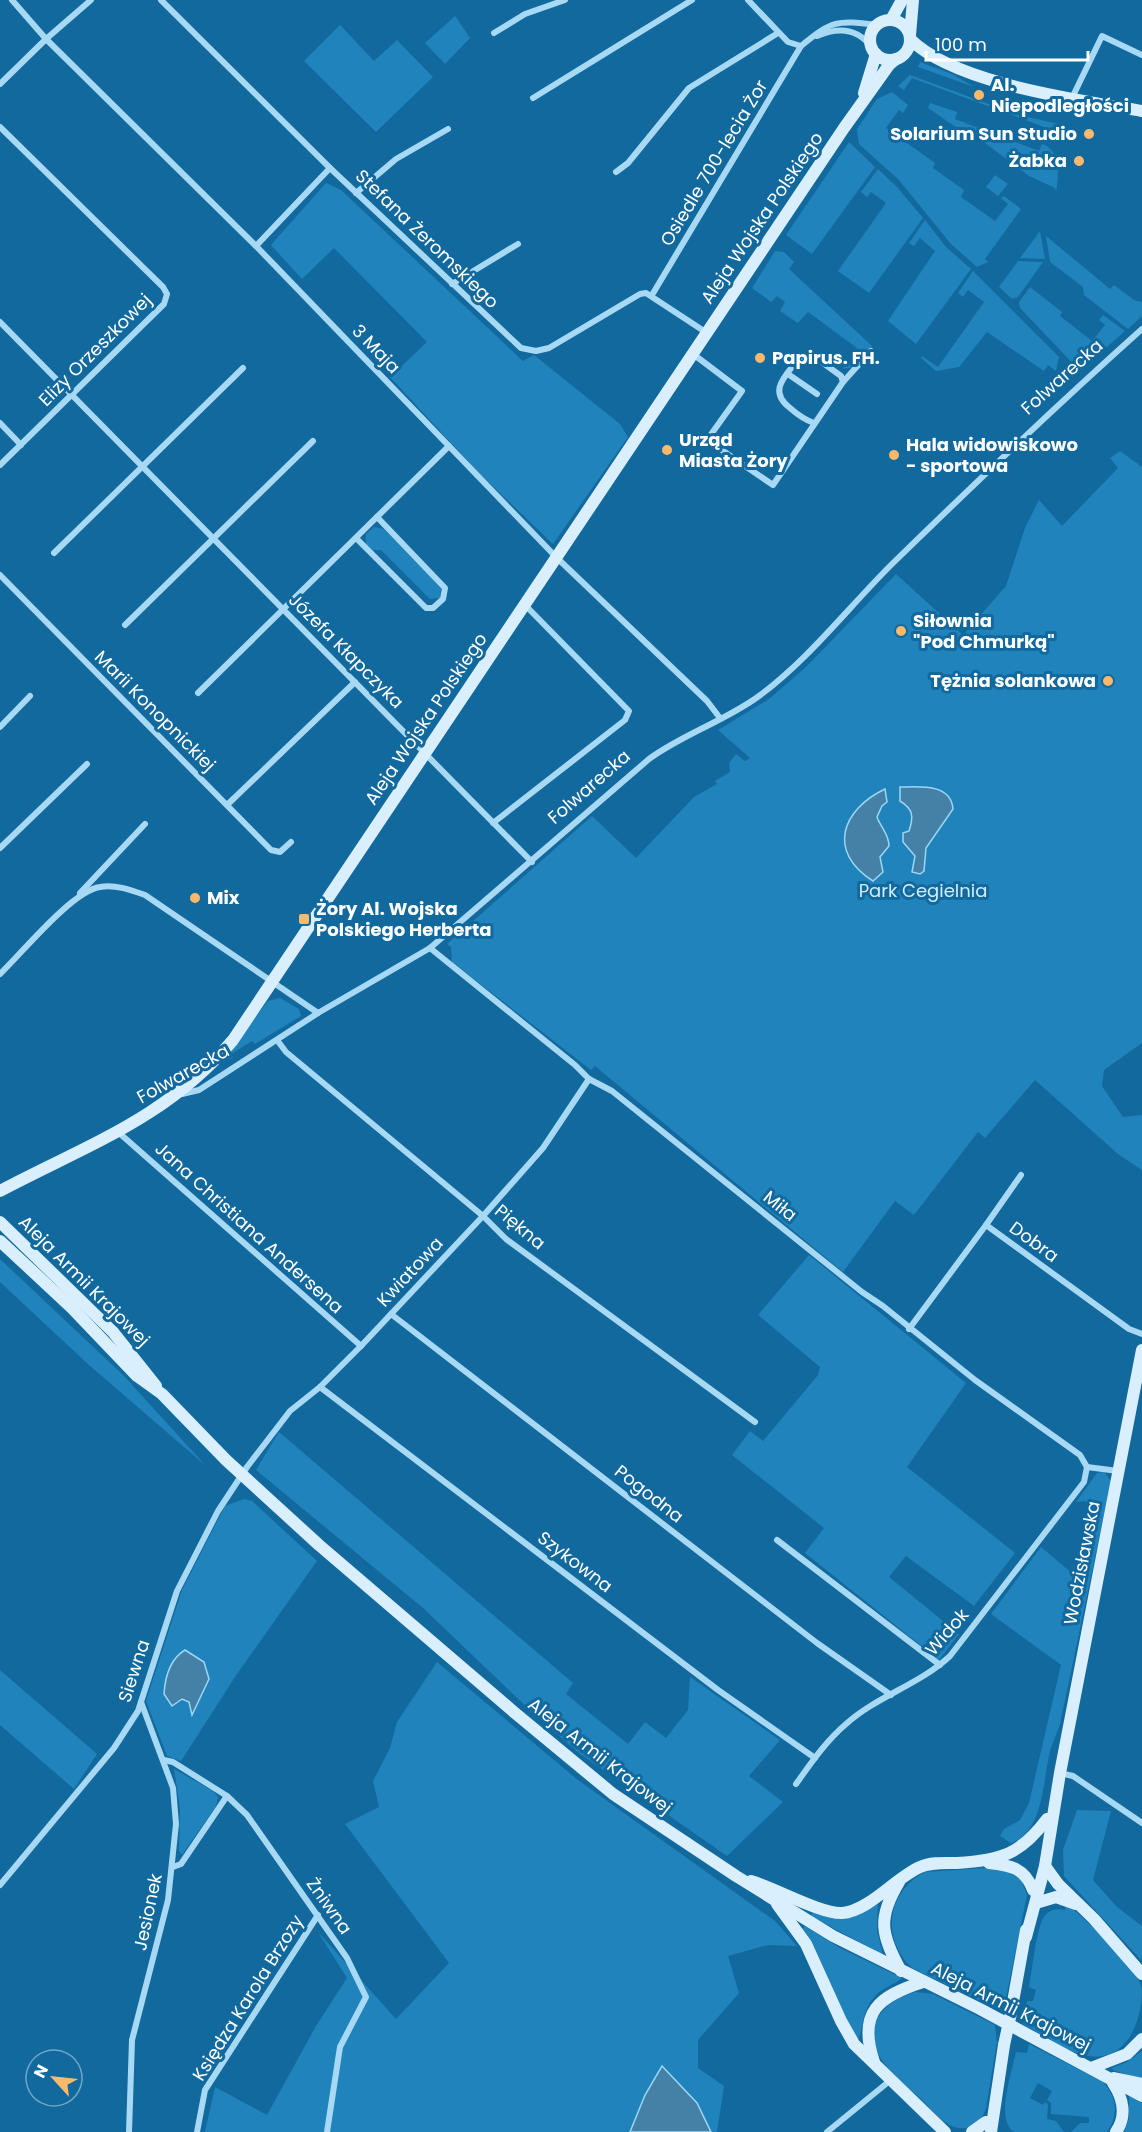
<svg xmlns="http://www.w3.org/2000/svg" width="1142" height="2132" viewBox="0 0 1142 2132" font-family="Poppins,sans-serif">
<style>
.green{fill:#2183bb}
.water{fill:#4581a6;stroke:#9ad7f7;stroke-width:1.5}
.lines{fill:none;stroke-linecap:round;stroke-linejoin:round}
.street{stroke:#a8d9f4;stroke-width:6}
.secondary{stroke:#d9effd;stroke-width:12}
.secondary-bridge{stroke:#d9effd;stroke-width:12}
.poi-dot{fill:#ffb96c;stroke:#12699e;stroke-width:2}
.labels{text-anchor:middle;stroke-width:6;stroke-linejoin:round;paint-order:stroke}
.poi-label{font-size:18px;font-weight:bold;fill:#fff;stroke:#12699e;text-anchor:start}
.street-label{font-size:18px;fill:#fff;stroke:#12699e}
.park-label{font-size:18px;fill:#d1eefe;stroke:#12699e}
</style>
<rect width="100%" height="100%" fill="#12699e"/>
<g class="green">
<polygon points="455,16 470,38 445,64 425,43"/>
<polygon points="340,25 374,61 397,40 433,77 376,132 304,61"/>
<polygon points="920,62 952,74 974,87 918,67"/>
<polygon points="910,75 1019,115 1063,125 1056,136 1045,135 1047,128 912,78 904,90 898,86"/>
<polygon points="892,92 908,105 903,113 899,110 886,128 935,163 933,168 964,190 961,197 995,221 1008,204 1001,198 1004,196 1021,209 985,259 988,262 977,267 951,244 899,180 859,144 857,129 877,99"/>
<polygon points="1004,99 1057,107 1064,114"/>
<path d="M930 103 957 112 955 119 1039 151 1042 144C1061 150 1059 175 1056 192L1055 188 1029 176 973 134 960 130 928 108Z"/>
<polygon points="849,142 875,167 812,254 786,235"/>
<polygon points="878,169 897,187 923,218 869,293 838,271 886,203 871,192 867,197 861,192"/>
<polygon points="995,175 1008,184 998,196 986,187"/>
<polygon points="326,183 341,190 523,361 534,355 620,424 628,437 553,544 479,473 390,377 427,342 334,248 302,279 271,245"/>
<polygon points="925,220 946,247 971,269 916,344 888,321 935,251 920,238 914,246 909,243"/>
<polygon points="1040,231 1045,259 1020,258"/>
<polygon points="1046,236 1110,289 1114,285 1134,300 1142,302 1142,316 1128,329 1084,295 1083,287 1050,262"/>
<polygon points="775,251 784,252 794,262 789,269 872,346 855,367 842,369 846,363 849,365 857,348 808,312 798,323 780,311 785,302 777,296 771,302 752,288"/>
<polygon points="1018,261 1043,262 1018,297 1012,299 999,287"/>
<polygon points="973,271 1059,357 1056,371 1048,365 1044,371 987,332 959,367 936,371 921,358 922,356 938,367 984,302 968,290 963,297 958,293"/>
<polygon points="1030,287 1062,312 1060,316 1092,341 1105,325 1099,320 1103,315 1125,331 1080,371 1020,308 1019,302"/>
<polygon points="1120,451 1142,467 1142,1043 1104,1070 1102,1086 1123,1117 1142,1115 1142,1170 1118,1154 1035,1080 985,1138 978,1132 914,1215 895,1201 843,1272 595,1066 591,1070 452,962 451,947 447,944 592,816 636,858 694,797 717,784 715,781 730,772 729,763 736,754 745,761 750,758 718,730 769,699 806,667 896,574 963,635 1006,586 1025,528 1039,500 1062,526 1118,468 1110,458"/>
<polygon points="374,527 384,529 441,588 440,598 430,599 381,550 372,550 366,544 366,534"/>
<polygon points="280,998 299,1009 301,1016 255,1044 252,1041 231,1054 233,1058 222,1062 268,1001"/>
<polygon points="809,1255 966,1383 907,1467 1015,1553 974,1606 906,1556 889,1577 959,1634 939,1660 805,1553 824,1528 732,1455 750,1431 763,1441 818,1375 820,1367 758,1315"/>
<polygon points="0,1259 123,1375 206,1466 89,1365 0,1282"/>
<polygon points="279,1432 573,1683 566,1694 628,1744 645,1722 666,1738 688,1710 690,1677 780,1740 749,1776 783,1802 727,1856 579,1753 534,1714 423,1608 256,1470"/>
<path d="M1104 1472 1111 1481 1060 1724C1057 1733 1053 1742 1050 1751 1043 1779 1044 1832 1011 1843L1000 1836 1004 1829 1020 1820 1029 1803 1061 1665 991 1614 1041 1547 1073 1574 1080 1575C1092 1556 1092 1526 1089 1505L1085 1501 1076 1502 1097 1473Z"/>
<polygon points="244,1499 252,1501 317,1561 237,1674 181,1761 167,1756 146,1701 182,1590 225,1506"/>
<polygon points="437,1662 578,1780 775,1921 797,1946 768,1945 728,1956 739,1993 698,2040 698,2068 724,2086 717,2132 711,2132 697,2103 645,2095 630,2132 205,2132 215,2087 267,2115 316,2026 347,1978 318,1932 396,2019 449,1963 345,1824 379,1807 373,1781 390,1748 397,1722"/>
<polygon points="0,1670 97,1754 74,1789 0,1725"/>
<polygon points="174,1769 213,1791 218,1797 216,1806 182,1855 179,1851 180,1808"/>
<polygon points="1077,1810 1111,1811 1093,1880 1117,1907 1142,1926 1142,1961 1064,1876 1063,1850"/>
<path d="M1002 1867 1021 1880 1027 1895 1003 2012 912 1968C881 1939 886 1892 925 1872Z"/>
<polygon points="878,1900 877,1931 883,1955 811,1916 814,1910 827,1916"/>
<path d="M1066 1903C1087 1921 1135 1963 1142 1989 1142 2025 1124 2065 1084 2055 1063 2050 1042 2034 1023 2024L1027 2001H1033L1036 1990 1029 1987C1032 1972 1036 1929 1044 1917 1048 1910 1057 1908 1065 1910Z"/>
<path d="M805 1926 840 1948 902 1978C896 1984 885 1987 878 1993 861 2010 865 2023 858 2041L801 1930Z"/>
<path d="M916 1992 933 1994 995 2025 997 2042 986 2108C982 2120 974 2130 960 2128 944 2127 931 2108 920 2098 907 2086 891 2074 881 2059 860 2027 885 1999 916 1992Z"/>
<path d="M1029 2044 1103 2082C1117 2098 1119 2115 1107 2132H1071L1080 2123H1089V2117L1051 2114V2103L1047 2100 1052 2091 1038 2083 1030 2098 1043 2105 1045 2102 1048 2104 1047 2119 1056 2121 1064 2132H1014C995 2119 1012 2072 1016 2052L1027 2053Z"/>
<polygon points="1142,2051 1142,2080 1113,2070 1112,2068 1127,2062"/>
<polygon points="1129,2096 1142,2103 1142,2132 1124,2132 1129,2119"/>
</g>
<g class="water">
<path d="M900 787C919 787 951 783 953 809L926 848 924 871 920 874 912 872 915 856 903 842V833L909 831C914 816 913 809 900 801Z"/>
<path d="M885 789 887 802 882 806 877 817C881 828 889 834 889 846L880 857 883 872 873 881C827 852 841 810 885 789Z"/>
<path d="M185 1650 204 1662 209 1679 192 1715 189 1702 182 1699 172 1706 164 1694C165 1678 170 1659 185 1650Z"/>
<polygon points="662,2066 697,2103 711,2132 630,2132 645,2095"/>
</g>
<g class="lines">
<g class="street">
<polyline points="12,0 46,39 256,246 556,557 707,701 720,718"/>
<polyline points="161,0 330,168 521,348 536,351 549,348 640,294 646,293 707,333"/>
<polyline points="748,0 788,42 801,46"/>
<polyline points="494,33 525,14 565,0"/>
<path d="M817 36C838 27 858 28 872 48"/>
<polyline points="0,84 46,39 91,0"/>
<polyline points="533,98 692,0"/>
<polyline points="1072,98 1102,36 1142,55"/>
<polyline points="0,127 163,287 167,294 164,304 0,465"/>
<polyline points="616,172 628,163 689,88 778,33"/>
<polyline points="356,193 396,159 448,129"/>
<polyline points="256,246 330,168"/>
<polyline points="452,284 518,244"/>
<path d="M652 295 801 46C833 20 836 20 877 25"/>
<polyline points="0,322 532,862"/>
<polyline points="693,354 742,391 707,440 773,485 843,382 871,351"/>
<polyline points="788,374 817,394"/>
<polyline points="0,423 21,445"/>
<path d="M814 423C805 420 798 415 790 408 767 390 786 376 799 358L812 355 841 376 843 382"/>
<polyline points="356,538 426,608 433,608 443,599 445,588 377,517"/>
<polyline points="54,553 243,368"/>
<polyline points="0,575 271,850 280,852 291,842"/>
<polyline points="125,625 313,441"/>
<polyline points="198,693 449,446"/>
<polyline points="0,727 30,696"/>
<polyline points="227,805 355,682"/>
<polyline points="493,823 625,720 629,711 525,605"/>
<polyline points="0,848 87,764"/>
<polyline points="80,893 145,824"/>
<polyline points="430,948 575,1065 589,1079 612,1091 862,1292 883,1306 975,1380 1080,1455 1087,1467 1118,1471"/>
<path d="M0 974C22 953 72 891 100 887 115 884 131 890 145 895L318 1013"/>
<polyline points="277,1040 286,1052 483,1216 506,1239 755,1422"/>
<path d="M182 1094 199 1090 318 1013 430 948 649 759C683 734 725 721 759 696 809 659 847 609 891 565 973 485 1056 406 1142 329"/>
<polyline points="118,1132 361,1346"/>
<polyline points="986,1225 1021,1175"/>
<polyline points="391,1314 817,1643 891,1695"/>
<polyline points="909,1329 986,1225 1129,1329 1142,1334"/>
<polyline points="320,1387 718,1690 815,1758"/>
<polyline points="777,1540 940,1665"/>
<polyline points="164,1760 173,1762 227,1796"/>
<polyline points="1060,1773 1073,1776 1142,1823"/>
<path d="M796 1784C811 1763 826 1741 846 1724 877 1696 919 1685 950 1656L1084 1482 1087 1467"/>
<polyline points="173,1867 181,1864 227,1796 247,1815 347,1958 366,1997 340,2047 327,2132"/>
<polyline points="0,1885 114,1748 138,1711 177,1591 218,1511 247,1467 290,1411 320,1387 361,1346 483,1216 543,1148 589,1079"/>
<polyline points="129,2132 132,2040 168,1900 176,1824 173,1788 141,1702"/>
<polyline points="197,2132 205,2090 318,1915"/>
<polyline points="827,2132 892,2079"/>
</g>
<g class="secondary">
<polyline points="891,20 902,0"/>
<circle cx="890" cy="40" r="20"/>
<polyline points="910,35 913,0"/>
<path d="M910 39C955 84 1080 100 1142 111"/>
<polyline points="864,93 876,54"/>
<path d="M0 1191C87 1145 167 1118 233 1040L844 128 889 65 896 59"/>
<polyline points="0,1222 113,1332 156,1386"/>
<polyline points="0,1241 72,1308 137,1376 162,1394 226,1460 319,1545 515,1713 613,1794 736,1876 833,1936 980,2009 1142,2096"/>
<path d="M989 1863C1010 1865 1025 1868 1033 1890"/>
<polyline points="1045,1866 1058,1884 1094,1919 1142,1974"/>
<path d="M751 1881C775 1888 821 1914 842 1913 869 1911 895 1878 920 1867 931 1862 945 1863 957 1863 1001 1860 1020 1855 1047 1819"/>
<path d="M899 1882C877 1918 881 1935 901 1971"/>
<polyline points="1036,1903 1056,1897 1076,1904"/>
<polyline points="777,1904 806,1944 841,2021 854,2044 945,2132"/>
<polyline points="1026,1937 1045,1866 1060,1773 1142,1350"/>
<polyline points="1011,2013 1026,1930"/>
<path d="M874 2062C857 2012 879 1996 923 1982"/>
<polyline points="1091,2068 1127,2054 1142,2039"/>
<polyline points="1114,2078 1142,2084"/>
<path d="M1113 2083C1123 2098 1127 2116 1116 2132"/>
<polyline points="972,2132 986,2122"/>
<polyline points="991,2132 1004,2045"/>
</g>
<polyline class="secondary-bridge" points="1004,2045 1011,2013"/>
</g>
<g class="poi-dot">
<circle cx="979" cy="95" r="6"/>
<circle cx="1089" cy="134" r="6"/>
<circle cx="1079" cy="161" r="6"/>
<circle cx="760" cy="358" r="6"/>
<circle cx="667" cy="450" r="6"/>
<circle cx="894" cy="455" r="6"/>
<circle cx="901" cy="631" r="6"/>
<circle cx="1108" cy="681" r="6"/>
<circle cx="195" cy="898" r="6"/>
<rect x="298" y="913" width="12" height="12" rx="3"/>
</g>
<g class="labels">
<g class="poi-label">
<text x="991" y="91">Al.<tspan x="991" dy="21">Niepodległości</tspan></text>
<text x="1077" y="140" text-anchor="end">Solarium Sun Studio</text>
<text x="1067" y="167" text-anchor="end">Żabka</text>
<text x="772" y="364">Papirus. FH.</text>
<text x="679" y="446">Urząd<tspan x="679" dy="21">Miasta Żory</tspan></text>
<text x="906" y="451">Hala widowiskowo<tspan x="906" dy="21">- sportowa</tspan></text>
<text x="913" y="627">Siłownia<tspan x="913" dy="21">"Pod Chmurką"</tspan></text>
<text x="1096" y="687" text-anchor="end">Tężnia solankowa</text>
<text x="207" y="904">Mix</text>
<text x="316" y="915">Żory Al. Wojska<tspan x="316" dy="21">Polskiego Herberta</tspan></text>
</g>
<g class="street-label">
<text transform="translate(714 163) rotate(-59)" y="6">Osiedle 700-lecia Żor</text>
<text transform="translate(762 218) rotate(-56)" y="6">Aleja Wojska Polskiego</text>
<text transform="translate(427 239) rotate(44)" y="6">Stefana Żeromskiego</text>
<text transform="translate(376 349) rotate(46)" y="6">3 Maja</text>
<text transform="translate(95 350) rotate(-45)" y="6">Elizy Orzeszkowej</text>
<text transform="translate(1062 377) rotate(-42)" y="6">Folwarecka</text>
<text transform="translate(346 651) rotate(45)" y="6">Józefa Kłapczyka</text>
<text transform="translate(155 711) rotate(45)" y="6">Marii Konopnickiej</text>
<text transform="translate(426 719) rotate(-56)" y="6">Aleja Wojska Polskiego</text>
<text transform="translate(589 787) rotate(-41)" y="6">Folwarecka</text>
<text transform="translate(183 1074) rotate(-29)" y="6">Folwarecka</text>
<text transform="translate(780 1206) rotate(39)" y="6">Miła</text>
<text transform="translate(520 1227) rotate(40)" y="6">Piękna</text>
<text transform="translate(249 1228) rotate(42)" y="6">Jana Christiana Andersena</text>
<text transform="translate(1034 1242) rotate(36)" y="6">Dobra</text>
<text transform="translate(410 1272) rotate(-47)" y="6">Kwiatowa</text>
<text transform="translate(84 1281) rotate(45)" y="6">Aleja Armii Krajowej</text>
<text transform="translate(649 1494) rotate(38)" y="6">Pogodna</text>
<text transform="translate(575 1562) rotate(37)" y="6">Szykowna</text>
<text transform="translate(1082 1563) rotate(-79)" y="6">Wodzisławska</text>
<text transform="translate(947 1632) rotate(-49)" y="6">Widok</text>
<text transform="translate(134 1671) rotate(-72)" y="6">Siewna</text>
<text transform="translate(600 1756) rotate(38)" y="6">Aleja Armii Krajowej</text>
<text transform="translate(329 1906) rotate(55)" y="6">Żniwna</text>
<text transform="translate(148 1912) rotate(-78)" y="6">Jesionek</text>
<text transform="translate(248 1998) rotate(-58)" y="6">Księdza Karola Brzozy</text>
<text transform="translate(1011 2007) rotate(27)" y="6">Aleja Armii Krajowej</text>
</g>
<g class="park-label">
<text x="923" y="897">Park Cegielnia</text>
</g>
</g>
<g transform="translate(54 2078) rotate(297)"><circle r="28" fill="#12699e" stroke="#71a5c5" stroke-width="1.5"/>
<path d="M0-4.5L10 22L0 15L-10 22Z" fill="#ffb96c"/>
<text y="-9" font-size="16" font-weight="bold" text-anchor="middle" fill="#ffffff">N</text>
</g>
<path d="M926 51v9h162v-9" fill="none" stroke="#ffffff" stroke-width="3"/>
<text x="935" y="51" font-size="18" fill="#ffffff" stroke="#12699e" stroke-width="4.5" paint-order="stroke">100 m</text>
</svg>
